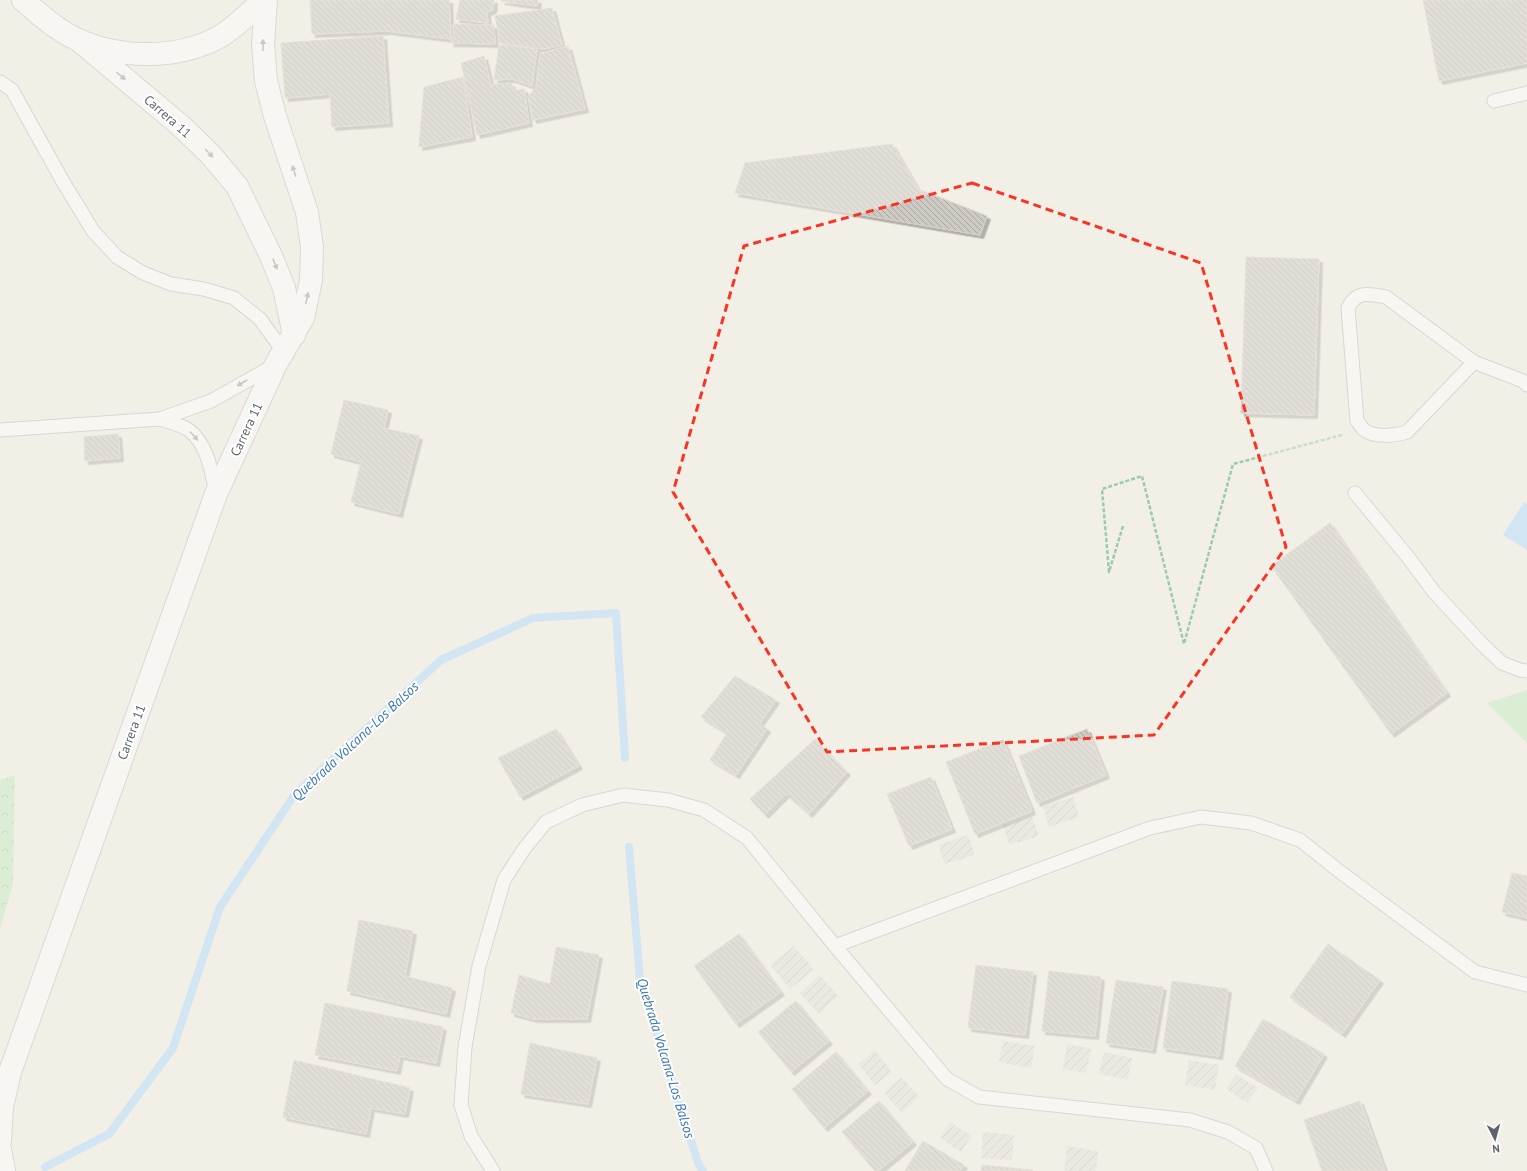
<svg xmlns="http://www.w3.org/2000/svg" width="1527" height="1171" viewBox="0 0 1527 1171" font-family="'PT Sans',sans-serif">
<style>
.industrial{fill:url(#industrial-furrows)}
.forest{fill:url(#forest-crowns)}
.green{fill:#c2ebc2}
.water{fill:#aadaff}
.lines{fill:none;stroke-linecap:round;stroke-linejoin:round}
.stream{stroke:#aadaff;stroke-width:8}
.building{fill:url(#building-back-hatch);stroke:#d7d1c4;filter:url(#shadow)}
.lane-casing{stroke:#b7babf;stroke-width:15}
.secondary-casing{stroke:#babec4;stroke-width:24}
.path{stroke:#99cda8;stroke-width:2.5;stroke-dasharray:4 2;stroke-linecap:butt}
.lane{stroke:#fff;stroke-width:13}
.secondary{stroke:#fff;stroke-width:22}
.oneway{fill:#969a9e}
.marked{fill:none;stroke:#fa3425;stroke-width:3;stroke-dasharray:8 5;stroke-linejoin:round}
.labels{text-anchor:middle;stroke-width:4;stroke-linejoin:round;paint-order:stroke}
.street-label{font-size:13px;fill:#5e6369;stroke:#fff}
.water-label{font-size:14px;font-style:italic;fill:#3875b3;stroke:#fff}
</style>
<defs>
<pattern id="industrial-furrows" width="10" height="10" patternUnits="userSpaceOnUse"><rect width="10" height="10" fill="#e2e1db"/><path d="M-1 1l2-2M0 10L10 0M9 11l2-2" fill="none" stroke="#babab6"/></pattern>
<pattern id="forest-crowns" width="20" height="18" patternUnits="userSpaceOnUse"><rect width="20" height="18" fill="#c2ebc2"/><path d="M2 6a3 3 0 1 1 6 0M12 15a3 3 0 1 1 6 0" fill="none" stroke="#a1c2a2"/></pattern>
<pattern id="building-back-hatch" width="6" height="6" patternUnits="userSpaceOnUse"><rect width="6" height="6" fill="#cdcac4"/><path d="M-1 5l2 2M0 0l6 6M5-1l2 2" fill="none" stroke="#aaa8a3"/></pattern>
<filter id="shadow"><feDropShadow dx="3.5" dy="3.5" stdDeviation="0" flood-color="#0004"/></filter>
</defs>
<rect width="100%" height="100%" fill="#f2efe7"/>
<g class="industrial">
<polygon points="1073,797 1079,817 1049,827 1043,807"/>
<polygon points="1032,816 1039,836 1009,845 1003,825"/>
<polygon points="968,835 975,855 945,864 938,845"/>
<polygon points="794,946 814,970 790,989 770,965"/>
<polygon points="820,975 838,996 819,1014 800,993"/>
<polygon points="1003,1041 1035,1046 1031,1068 999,1062"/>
<polygon points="1067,1044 1091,1048 1086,1073 1063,1069"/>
<polygon points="875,1051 892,1072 875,1085 858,1064"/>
<polygon points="1104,1052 1132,1058 1128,1080 1099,1074"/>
<polygon points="1189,1060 1219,1065 1215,1090 1185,1085"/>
<polygon points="1236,1074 1258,1088 1247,1103 1226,1089"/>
<polygon points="901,1077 919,1096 902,1113 884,1093"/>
<polygon points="950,1122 972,1136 961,1152 940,1138"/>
<polygon points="983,1132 1014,1135 1012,1160 981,1158"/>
<polygon points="1067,1146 1098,1151 1096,1171 1064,1171"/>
</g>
<polygon class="forest" points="15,775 13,884 0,929 0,780"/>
<polygon class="green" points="1527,690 1527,743 1487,703"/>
<polygon class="water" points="1524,502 1527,504 1527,550 1503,535"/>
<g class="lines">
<g class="stream">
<polyline points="629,847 640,979 698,1163 703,1171"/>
<polyline points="45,1167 109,1134 173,1048 220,907 295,794 441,660 533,618 616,613 625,758"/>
</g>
</g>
<g class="building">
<polygon points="310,0 449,0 451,39 387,31 312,34"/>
<polygon points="460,0 494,0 493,10 487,12 488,23 456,19"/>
<polygon points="502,0 538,0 537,6 501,1"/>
<polygon points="1423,0 1527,0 1527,63 1439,81"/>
<polygon points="552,8 562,45 544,49 500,43 495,16"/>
<polygon points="453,24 494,25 495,44 450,43 454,36"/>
<polygon points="383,36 389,123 332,127 330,94 285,98 281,43"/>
<polygon points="499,45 537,49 532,86 512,79 494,80"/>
<polygon points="568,46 585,109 533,120 528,96 536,88 540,54"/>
<polygon points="484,56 491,85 511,83 514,91 524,89 529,123 477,135 461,63"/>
<polygon points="463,77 472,137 419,147 424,87"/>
<polygon points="892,144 918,189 987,216 980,235 735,193 745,163"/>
<polygon points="1246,257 1319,259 1314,415 1241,413"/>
<polygon points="344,400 388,410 384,428 419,436 399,514 351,502 361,462 331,454"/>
<polygon points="118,434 120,458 85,461 84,437"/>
<polygon points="1330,523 1447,693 1391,734 1271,566"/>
<polygon points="735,676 776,700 760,723 767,729 736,775 710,760 727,733 701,717"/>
<polygon points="556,729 579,766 520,797 498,758"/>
<polygon points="1087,729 1106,775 1037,803 1019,756"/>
<polygon points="815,739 847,772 809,814 786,794 765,815 750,799"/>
<polygon points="1003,740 1032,811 975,834 946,762"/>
<polygon points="931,777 952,829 909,846 887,794"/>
<polygon points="1512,873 1527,876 1527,918 1502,912"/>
<polygon points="359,920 413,931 405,976 452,988 446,1014 347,991"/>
<polygon points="739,934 781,992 736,1024 694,966"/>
<polygon points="1328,944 1380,980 1342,1034 1290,997"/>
<polygon points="556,947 599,955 587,1019 534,1019 511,1013 519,975 550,984"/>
<polygon points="976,965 1033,972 1025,1035 968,1028"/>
<polygon points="1049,971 1101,977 1095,1036 1042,1031"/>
<polygon points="1116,980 1163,987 1152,1050 1106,1043"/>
<polygon points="1172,981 1228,989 1219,1056 1163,1048"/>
<polygon points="796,1001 829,1041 791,1072 758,1032"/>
<polygon points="325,1003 443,1027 436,1063 400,1056 397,1071 315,1055"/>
<polygon points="1263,1019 1324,1054 1296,1101 1235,1066"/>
<polygon points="530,1043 597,1058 588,1104 521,1094"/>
<polygon points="836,1052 868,1091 824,1128 792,1089"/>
<polygon points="294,1060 410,1088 405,1114 371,1108 366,1134 283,1117"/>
<polygon points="879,1101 913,1142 878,1171 875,1171 842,1132"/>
<polygon points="1360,1101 1385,1171 1322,1171 1304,1120"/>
<polygon points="923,1141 964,1165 960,1171 905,1171"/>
<polygon points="982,1165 1033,1170 1033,1171 981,1171"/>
</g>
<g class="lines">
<g class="lane-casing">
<g id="lane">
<polyline points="0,82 12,90 62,180 93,231 117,257 143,273 171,284 204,289 234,298 260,319 283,351"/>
<polyline points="1494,101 1527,93"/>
<path d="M1474 362 1407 432C1395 436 1373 438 1363 429 1361 426 1359 423 1357 421L1348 308C1356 290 1370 294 1386 297L1474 362 1523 381 1527 385"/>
<path d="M160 419C169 422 182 425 189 430 208 445 211 471 216 492"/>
<polyline points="0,430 160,419 211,401 275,365"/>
<polyline points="1355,493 1408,557 1434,592 1482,644 1502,663 1520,670 1527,671"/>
<polyline points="835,946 1150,828 1201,817 1251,823 1300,840 1339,871 1475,972 1527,985"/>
<polyline points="493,1171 471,1136 461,1105 465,1047 479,966 504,880 524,849 546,822 582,805 623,795 668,800 704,810 747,838 835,946 947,1079 979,1097 1190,1120 1228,1132 1256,1148 1266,1171"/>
</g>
</g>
<g class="secondary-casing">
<g id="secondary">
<path d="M23 0C35 10 46 21 59 29 103 60 179 63 224 34 238 24 251 12 263 0"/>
<polyline points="81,42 181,126 210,154 237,186 271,256 284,288 294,335"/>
<polyline points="0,1140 2,1107 10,1072 216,494 276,364 303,318 311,280 312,247 307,212 275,116 266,81 263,45 266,0"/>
<polyline points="0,1149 4,1171"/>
</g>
</g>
<polyline class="path" points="1123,526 1109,572 1102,489 1142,476 1184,644 1233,464 1342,435"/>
<use href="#lane" class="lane"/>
<use href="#secondary" class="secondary"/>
</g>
<defs><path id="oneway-solid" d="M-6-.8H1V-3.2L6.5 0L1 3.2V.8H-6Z"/></defs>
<g class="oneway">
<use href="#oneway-solid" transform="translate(263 45) rotate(-91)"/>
<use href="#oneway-solid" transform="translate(121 76) rotate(40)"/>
<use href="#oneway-solid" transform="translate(209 153) rotate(46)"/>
<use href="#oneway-solid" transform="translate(294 171) rotate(-108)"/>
<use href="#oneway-solid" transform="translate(275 264) rotate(68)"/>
<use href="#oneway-solid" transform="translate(307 298) rotate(-79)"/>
<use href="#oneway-solid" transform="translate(242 383) rotate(150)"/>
<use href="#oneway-solid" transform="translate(194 436) rotate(49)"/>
</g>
<path d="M0 0H1527V1171H0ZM972 183 1201 263 1286 547 1154 735 827 752 673 492 744 246Z" fill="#f2efe7" fill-opacity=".55" fill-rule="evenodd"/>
<path class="marked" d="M972 183 1201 263 1286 547 1154 735 827 752 673 492 744 246Z"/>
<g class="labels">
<g class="street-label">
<text transform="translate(168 116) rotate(41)" y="5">Carrera 11</text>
<text transform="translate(246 429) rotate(-65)" y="5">Carrera 11</text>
<text transform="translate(131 732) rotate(-70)" y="5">Carrera 11</text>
</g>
<g class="water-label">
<text transform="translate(355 741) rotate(-43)" y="5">Quebrada Volcana-Los Balsos</text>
<text transform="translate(666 1058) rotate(73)" y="5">Quebrada Volcana-Los Balsos</text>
</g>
</g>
<g transform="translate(1495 1139) rotate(174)" stroke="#ffffff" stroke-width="3" paint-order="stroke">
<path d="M0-3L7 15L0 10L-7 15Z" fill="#5e6369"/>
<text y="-6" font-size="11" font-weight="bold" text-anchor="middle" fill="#5e6369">N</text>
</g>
</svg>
